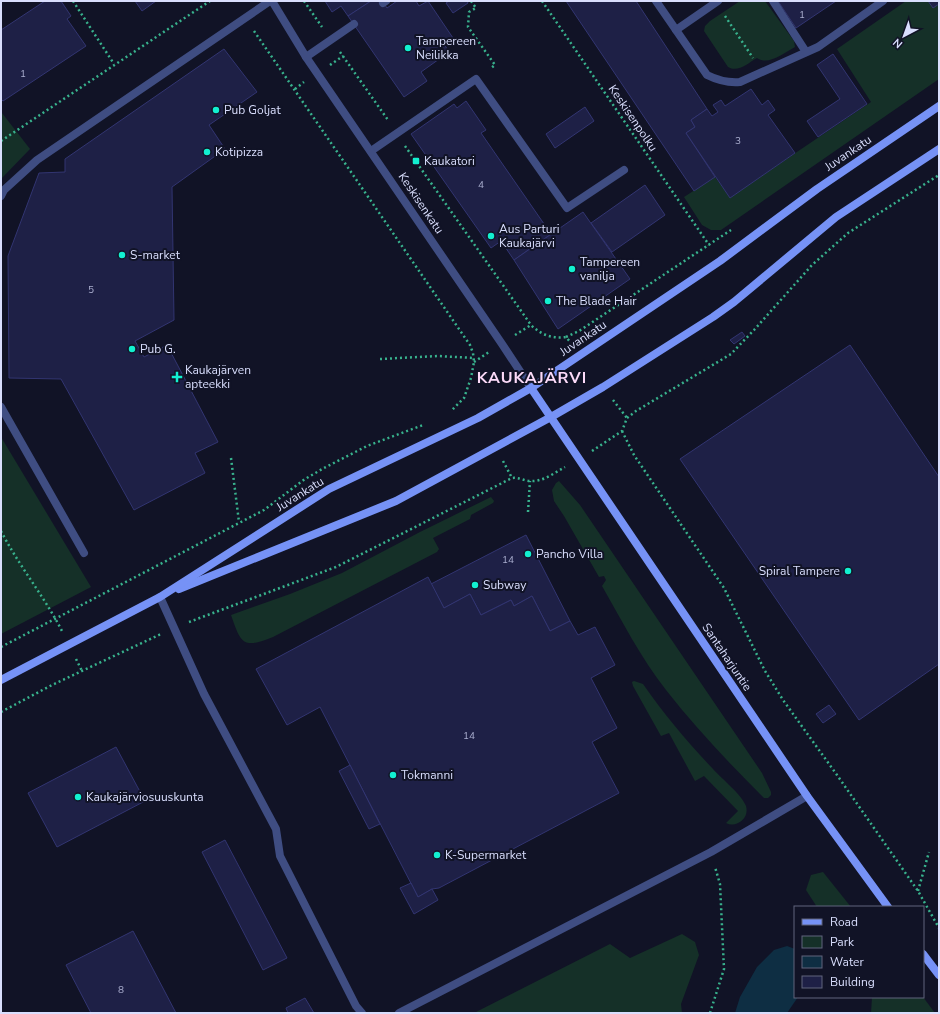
<svg xmlns="http://www.w3.org/2000/svg" width="940" height="1014" viewBox="0 0 940 1014" font-family="'Nunito Sans',sans-serif">
<style>
.green{fill:#153028}
.water{fill:#0e2e43}
.building{fill:#1e2046;stroke:#323571}
.lines{fill:none;stroke-linecap:round;stroke-linejoin:round}
.path{stroke:#38b28d;stroke-width:2.5;stroke-dasharray:2 3;stroke-linecap:butt}
.service{stroke:#3f4d82;stroke-width:8}
.tertiary{stroke:#3f4d82;stroke-width:8}
.secondary{stroke:#7692f6;stroke-width:8}
.poi-dot{fill:#12f0d0;stroke:#111326;stroke-width:1.5}
.labels{text-anchor:middle;stroke-width:4;stroke-linejoin:round;paint-order:stroke}
.number-label{font-size:10px;fill:#aaaecf}
.poi-label{font-size:12px;fill:#d9defd;stroke:#111326;text-anchor:start}
.street-label{font-size:12px;fill:#d9defd;stroke:#111326}
.district-label{font-size:16px;font-weight:bold;letter-spacing:1px;fill:#fddbf9;stroke:#111326}
</style>
<rect width="100%" height="100%" fill="#111326"/>
<g class="green">
<path d="M740 1H765L794 41 795 47C784 53 768 66 757 58 748 63 738 73 728 67L704 31 705 26 710 21Z"/>
<polygon points="906,1 939,1 939,79 721,230 711,230 702,225 684,197 715,177 730,197 871,102 837,49"/>
<polygon points="1,113 2,113 30,149 1,179"/>
<polygon points="1,437 91,587 1,634"/>
<path d="M559 481 580 505 762 773 771 792V795L768 798H764L760 794C727 761 695 727 666 690 641 658 622 621 602 586L606 580 604 576 599 577 564 516 554 501 552 490 556 483Z"/>
<path d="M491 497 494 501 493 503 471 515 470 519 433 538 439 549 437 552 273 637C243 649 241 644 231 615L290 594 342 573 420 532Z"/>
<path d="M634 681 643 684C664 714 688 743 713 769 722 779 742 795 746 806 748 813 745 820 738 823 734 825 730 825 726 823L738 811 704 776 695 781 669 733 661 736 633 686 632 682Z"/>
<polygon points="823,872 851,907 817,907 806,890 811,875"/>
<polygon points="682,934 695,942 699,955 681,1004 682,1013 474,1013 610,944 630,958"/>
<polygon points="872,997 923,997 935,1013 871,1013"/>
</g>
<polygon class="water" points="787,946 795,949 795,997 798,997 787,1013 735,1013 740,997 757,967 774,950"/>
<g class="building">
<polygon points="45,1 61,1 71,16 67,19 86,46 3,101 1,99 1,30"/>
<polygon points="135,1 156,1 142,11"/>
<polygon points="325,1 371,1 348,16 341,6 332,12"/>
<polygon points="371,1 382,1 387,8 397,1 416,1 419,6 428,1 453,38 444,44 449,52 421,72 427,81 404,97 348,16"/>
<polygon points="449,1 467,1 468,3 453,13 446,3"/>
<polygon points="566,1 636,1 707,109 691,120 695,127 686,133 715,177 694,191"/>
<polygon points="778,1 836,1 796,28"/>
<polygon points="928,1 938,1 939,4 933,8"/>
<polygon points="224,49 257,92 209,125 225,149 172,187 174,320 135,341 144,357 167,345 218,442 195,453 205,473 134,510 61,379 9,378 8,256 39,173 65,172 65,159"/>
<polygon points="833,54 867,104 818,137 807,121 840,99 817,65"/>
<polygon points="751,89 762,105 768,100 775,110 768,115 795,153 730,198 686,133 695,127 691,120 707,109 712,116 718,112 713,105 721,100 725,106"/>
<polygon points="466,101 486,130 481,133 551,234 514,260 501,241 491,248 411,134 454,104 457,108"/>
<polygon points="585,107 594,121 555,148 546,134"/>
<polygon points="645,185 665,215 612,252 591,223"/>
<polygon points="583,212 630,279 558,329 514,260"/>
<polygon points="742,332 745,336 734,344 730,340"/>
<polygon points="850,345 939,477 939,664 859,720 680,459"/>
<polygon points="526,535 570,621 550,631 532,596 514,606 511,600 481,615 470,594 444,608 431,584"/>
<polygon points="428,577 444,608 470,594 481,615 511,600 514,606 532,596 550,631 570,621 578,635 595,627 615,665 591,678 617,728 592,742 619,793 439,888 432,889 418,897 320,707 287,725 256,669"/>
<polygon points="829,705 836,714 823,723 816,714"/>
<polygon points="116,747 145,801 57,847 28,793"/>
<polygon points="350,765 380,824 369,829 339,771"/>
<polygon points="225,840 287,958 263,970 202,852"/>
<polygon points="411,883 418,897 432,889 438,900 414,914 400,888"/>
<polygon points="133,931 176,1013 91,1013 66,965"/>
<polygon points="305,998 314,1013 288,1013 286,1008"/>
</g>
<g class="lines">
<g class="path">
<polyline points="73,1 114,64"/>
<polyline points="304,1 322,27"/>
<polyline points="471,1 476,8 469,12 468,27 495,65 490,69"/>
<polyline points="542,1 709,245"/>
<polyline points="725,16 753,58"/>
<polyline points="254,31 470,345 473,353 474,362 471,378 464,398 452,410"/>
<polyline points="340,52 388,120"/>
<polyline points="330,65 343,56"/>
<polyline points="295,89 304,82"/>
<polyline points="1,141 210,1"/>
<path d="M405 146 531 325C541 335 553 339 566 337L571 343"/>
<polyline points="515,335 531,325"/>
<polyline points="566,337 579,331 731,230"/>
<polyline points="380,359 438,356 474,358"/>
<polyline points="474,362 489,352"/>
<polyline points="613,400 627,418"/>
<polyline points="622,431 634,455 724,588 765,671 783,700 837,775 918,891 939,928"/>
<polyline points="592,451 622,431 627,418 636,411 731,354 754,330 812,265 848,233 939,175"/>
<polyline points="231,458 239,522"/>
<polyline points="503,461 512,478"/>
<polyline points="528,512 530,481"/>
<path d="M1 531C19 566 44 596 62 631"/>
<path d="M189 622 336 567 512 478C519 477 524 481 530 481 543 482 554 473 565 467"/>
<polyline points="1,647 264,510 305,479 324,468 367,446 423,425"/>
<polyline points="76,659 82,671"/>
<polyline points="1,712 52,685 161,634"/>
<polyline points="918,891 929,852"/>
<polyline points="710,1013 724,969 720,884 715,867"/>
</g>
<g class="service">
<path d="M656 1 707 75C719 81 728 83 740 82L818 47 883 1"/>
<polyline points="773,1 806,52"/>
<polyline points="383,3 386,1"/>
<polyline points="676,30 718,1"/>
<polyline points="306,57 354,24"/>
<polyline points="371,151 476,79 567,208 624,170"/>
<polyline points="1,196 4,190 37,160 270,1"/>
<polyline points="1,407 84,553"/>
<polyline points="160,597 204,694 276,829 280,856 356,1006 362,1013"/>
<polyline points="399,1013 711,852 807,796"/>
</g>
<polyline class="tertiary" points="272,1 306,57 502,344 531,388"/>
<g class="secondary">
<polyline points="531,388 807,796 888,907"/>
<polyline points="179,589 396,501 551,417 603,387 713,317 734,302 836,217 939,149"/>
<polyline points="1,680 160,597 329,489 478,418 531,388 720,261 817,189 939,106"/>
<polyline points="923,954 939,975"/>
</g>
</g>
<g class="poi-dot">
<circle cx="408" cy="48" r="4"/>
<circle cx="216" cy="110" r="4"/>
<circle cx="207" cy="152" r="4"/>
<rect x="412" y="157" width="8" height="8" rx="2"/>
<circle cx="491" cy="236" r="4"/>
<circle cx="122" cy="255" r="4"/>
<circle cx="572" cy="269" r="4"/>
<circle cx="548" cy="301" r="4"/>
<circle cx="132" cy="349" r="4"/>
<path d="M175 371h4v4h4v4h-4v4h-4v-4h-4v-4h4z"/>
<circle cx="528" cy="554" r="4"/>
<circle cx="848" cy="571" r="4"/>
<circle cx="475" cy="585" r="4"/>
<circle cx="393" cy="775" r="4"/>
<circle cx="78" cy="797" r="4"/>
<circle cx="437" cy="855" r="4"/>
</g>
<g class="labels">
<g class="number-label">
<text x="802" y="18">1</text>
<text x="23" y="77">1</text>
<text x="738" y="144">3</text>
<text x="481" y="188">4</text>
<text x="91" y="293">5</text>
<text x="508" y="563">14</text>
<text x="469" y="739">14</text>
<text x="121" y="993">8</text>
</g>
<g class="poi-label">
<text x="416" y="45">Tampereen<tspan x="416" dy="14">Neilikka</tspan></text>
<text x="224" y="114">Pub Goljat</text>
<text x="215" y="156">Kotipizza</text>
<text x="424" y="165">Kaukatori</text>
<text x="499" y="233">Aus Parturi<tspan x="499" dy="14">Kaukajärvi</tspan></text>
<text x="130" y="259">S-market</text>
<text x="580" y="266">Tampereen<tspan x="580" dy="14">vanilja</tspan></text>
<text x="556" y="305">The Blade Hair</text>
<text x="140" y="353">Pub G.</text>
<text x="185" y="374">Kaukajärven<tspan x="185" dy="14">apteekki</tspan></text>
<text x="536" y="558">Pancho Villa</text>
<text x="840" y="575" text-anchor="end">Spiral Tampere</text>
<text x="483" y="589">Subway</text>
<text x="401" y="779">Tokmanni</text>
<text x="86" y="801">Kaukajärviosuuskunta</text>
<text x="445" y="859">K-Supermarket</text>
</g>
<g class="street-label">
<text transform="translate(633 118) rotate(56)" y="4">Keskisenpolku</text>
<text transform="translate(848 153) rotate(-34)" y="4">Juvankatu</text>
<text transform="translate(421 203) rotate(56)" y="4">Keskisenkatu</text>
<text transform="translate(583 338) rotate(-34)" y="4">Juvankatu</text>
<text transform="translate(300 494) rotate(-32)" y="4">Juvankatu</text>
<text transform="translate(727 657) rotate(56)" y="4">Santaharjuntie</text>
</g>
<g class="district-label">
<text x="532" y="383">KAUKAJÄRVI</text>
</g>
</g>
<rect width="940" height="1014" fill="none" stroke="#d9defd" stroke-width="4"/>
<rect x="794" y="906" width="130" height="92" fill="#111326" stroke="#61647c"/>
<rect x="802" y="919" width="20" height="6" fill="#7692f6" stroke="#61647c"/>
<text x="830" y="926" font-size="12" fill="#d9defd">Road</text>
<rect x="802" y="936" width="20" height="12" fill="#153028" stroke="#61647c"/>
<text x="830" y="946" font-size="12" fill="#d9defd">Park</text>
<rect x="802" y="956" width="20" height="12" fill="#0e2e43" stroke="#61647c"/>
<text x="830" y="966" font-size="12" fill="#d9defd">Water</text>
<rect x="802" y="976" width="20" height="12" fill="#1e2046" stroke="#61647c"/>
<text x="830" y="986" font-size="12" fill="#d9defd">Building</text>
<g transform="translate(904 36) rotate(221)" stroke="#111326" stroke-width="3" paint-order="stroke">
<path d="M0-3L7 15L0 10L-7 15Z" fill="#d9defd"/>
<text y="-6" font-size="11" font-weight="bold" text-anchor="middle" fill="#d9defd">N</text>
</g>
</svg>
